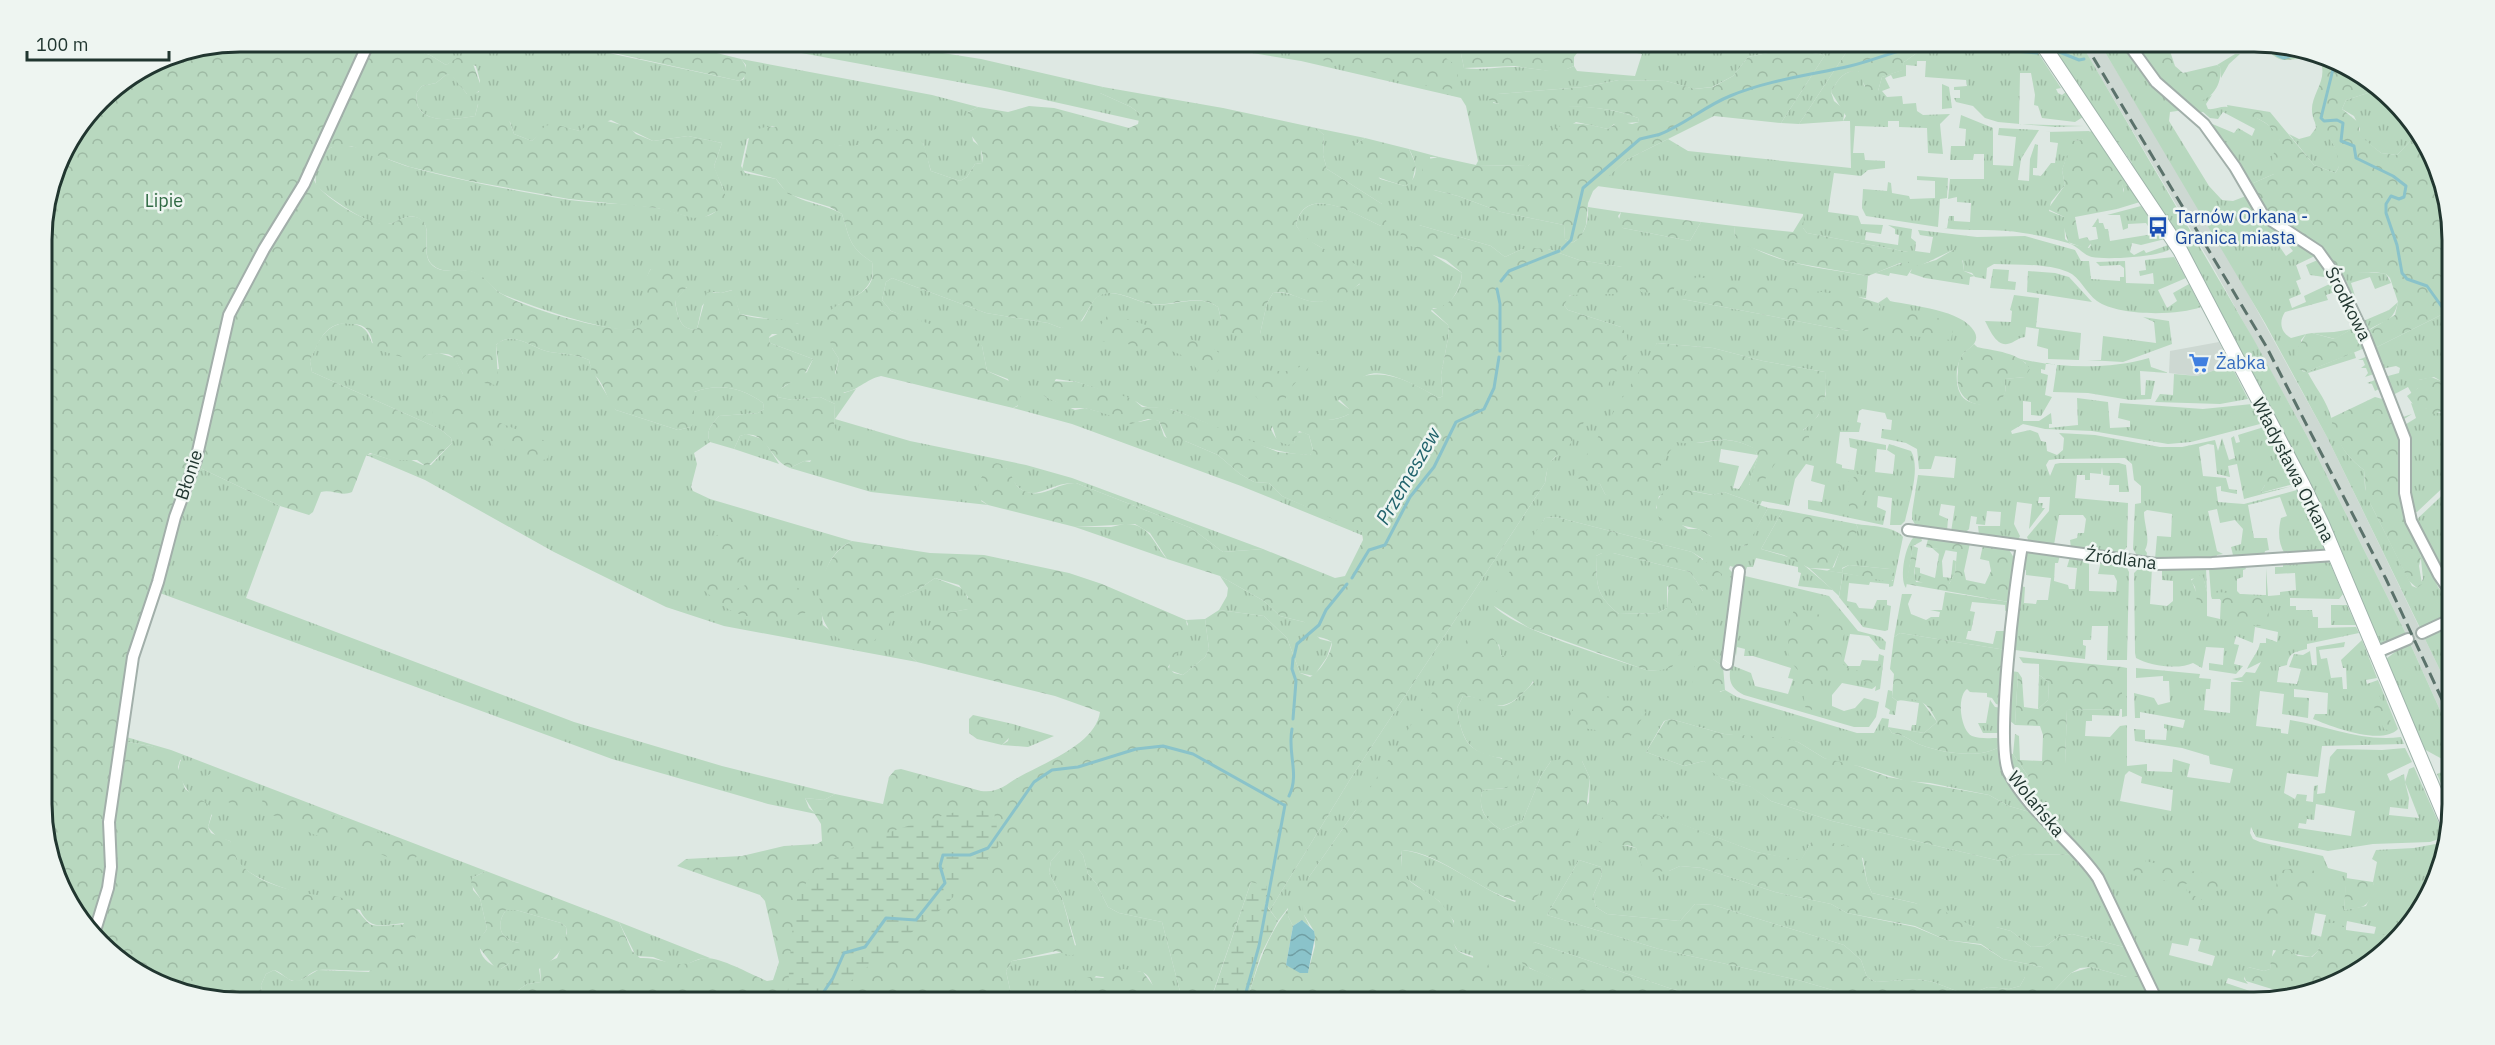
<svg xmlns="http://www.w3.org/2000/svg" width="2495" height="1045" viewBox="0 0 2495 1045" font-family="'IBM Plex Sans',sans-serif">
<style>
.built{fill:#cdd8d2}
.grass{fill:url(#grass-tufts);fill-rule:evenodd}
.forest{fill:url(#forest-crowns)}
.wetland{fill:url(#wetland-marsh)}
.green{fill:#b8d8bf}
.water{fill:url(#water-waves)}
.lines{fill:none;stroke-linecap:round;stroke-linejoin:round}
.stream{stroke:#8ac3ca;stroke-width:3}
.street-casing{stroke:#a2afaa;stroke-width:14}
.secondary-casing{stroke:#9eb3aa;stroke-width:16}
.street{stroke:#fff;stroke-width:10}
.secondary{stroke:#fff;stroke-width:14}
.rail{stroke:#5b726b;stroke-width:3;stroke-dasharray:12 6;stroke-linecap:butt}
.labels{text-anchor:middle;stroke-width:5;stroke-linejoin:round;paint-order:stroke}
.park-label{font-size:18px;fill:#2f6943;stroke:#eef5f1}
.transit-label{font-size:18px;fill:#164399;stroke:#eef5f1;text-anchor:start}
.street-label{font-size:18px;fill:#213630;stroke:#eef5f1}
.shop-label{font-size:18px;fill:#366cbe;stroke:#eef5f1;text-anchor:start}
.water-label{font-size:20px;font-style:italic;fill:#21636c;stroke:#eef5f1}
.rim{fill:none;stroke:#213630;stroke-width:3}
</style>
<defs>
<pattern id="grass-tufts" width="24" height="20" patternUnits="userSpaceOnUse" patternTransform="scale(1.5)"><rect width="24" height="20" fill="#b8d8bf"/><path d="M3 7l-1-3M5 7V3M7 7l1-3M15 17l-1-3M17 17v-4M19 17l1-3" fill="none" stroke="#9ebaa4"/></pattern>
<pattern id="forest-crowns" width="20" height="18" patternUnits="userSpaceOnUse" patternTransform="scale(1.5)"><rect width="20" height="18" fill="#b8d8bf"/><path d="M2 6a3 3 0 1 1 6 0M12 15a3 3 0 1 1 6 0" fill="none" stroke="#9ebaa4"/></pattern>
<pattern id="wetland-marsh" width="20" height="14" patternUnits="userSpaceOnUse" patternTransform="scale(1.5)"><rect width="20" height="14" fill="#b8d8bf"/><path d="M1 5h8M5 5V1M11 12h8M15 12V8" fill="none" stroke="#9ebaa4"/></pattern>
<pattern id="water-waves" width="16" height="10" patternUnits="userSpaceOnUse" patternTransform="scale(1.5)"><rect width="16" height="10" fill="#8ac3ca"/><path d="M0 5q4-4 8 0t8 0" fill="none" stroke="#709fa4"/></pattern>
</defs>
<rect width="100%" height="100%" fill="#dee8e3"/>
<g class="built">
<polygon points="2080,42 2099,42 2226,254 2327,437 2453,697 2453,739 2406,634 2307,436 2210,262"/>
<polygon points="2219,342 2231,365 2197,376 2169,373 2170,351"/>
</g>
<g class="grass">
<path d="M390 42H606L609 53 740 81 744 79 746 65 741 59 932 95 978 107 968 112 973 141 981 147 982 163 975 164 967 177 960 181 931 171 923 143 872 131C868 136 865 142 859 145 841 152 791 132 772 126L747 139 741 166 745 173 776 179C793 205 817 200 842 214 850 239 849 247 872 262 877 287 858 296 838 305L832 348 839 359 835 373 844 393 856 389 835 419 910 441 1026 465 1072 478 1263 549 1223 552 1191 528 1076 483C1044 481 1028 515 1006 468L981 501 988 505 871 492 790 468 804 461 810 462 834 425 835 404 820 397 792 400 777 397 779 390 807 372 813 359 770 343 769 338 799 324 740 314 732 290 721 293 713 292 702 306 697 329C680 332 677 314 675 300L687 287 651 269C639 284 657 317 638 328 620 338 523 303 502 294 491 288 486 277 473 272 461 268 445 275 434 266 417 254 437 227 418 218 406 213 400 222 388 224 370 228 331 198 317 187 312 175 321 149 335 146 359 142 387 161 410 167 460 181 518 191 570 200 599 204 628 203 657 208 672 210 685 218 701 217 708 217 716 213 720 207 731 193 717 180 714 166L722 143 688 136 653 141 611 120 580 131 563 127 539 134 532 141 514 134 510 122 478 104 475 116C455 120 411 126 417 92L422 86 436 83 447 74 452 75 467 94 479 92 480 81 476 66 455 60 446 65 430 55Z"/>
<polygon points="741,42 873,42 981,59 1103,87 1100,89 1100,93 1131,107 1140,114 1140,121 996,89"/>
<path d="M1185 42 1459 44 1464 68C1480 71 1496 67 1512 67 1534 66 1553 76 1574 66L1577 71 1635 76 1642 54 1616 49C1695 49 1774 42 1853 42L1799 124 1781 123 1825 55 1788 49 1748 57 1733 76 1712 87 1694 89 1666 81 1619 80 1583 87 1498 94 1493 103C1540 109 1593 100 1638 118L1639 122 1614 124 1608 129 1576 122 1542 144 1536 158 1528 166 1476 165 1478 161 1466 106 1461 98 1301 61Z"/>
<path d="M2014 42H2031L2061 88 2056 89 2058 93 2062 95 2066 92 2083 117 2075 122 2042 118 2038 106 2034 105 2035 95 2031 73H2020L2019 124 2084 126 2055 127 1998 122 1985 118 1973 106 1956 102 1954 98H1960V90H1954V87L1967 86 1966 80 1925 77 1926 61H1917V66L1906 65V76L1893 79 1891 75 1885 78 1890 88 1882 91 1887 97 1902 96 1903 104 1916 103 1917 111 1923 115 1950 114 1940 124 1943 154 1928 153 1927 128 1899 127V121H1888V127L1855 126 1853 153H1864L1865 160 1885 161V168L1868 170 1861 176 1834 173 1828 212 1858 216 1861 224 1883 225 1881 234 1866 232 1865 240 1898 245 1899 235 1895 234V229L1888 225 1912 229 1911 238 1916 242 1915 251 1930 253 1933 237 1920 235 1918 230 1977 237 2025 236 2075 250 2081 261H2089L2091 279 2120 281V277H2124V268L2120 265 2100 266 2096 262 2125 261 2126 283 2154 284 2153 273 2140 276 2139 271 2146 270 2145 260 2174 257 2186 278 2158 290 2167 308 2177 301 2173 293 2189 284 2201 307C2177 316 2118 316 2097 301 2086 293 2080 277 2068 272 2046 263 2016 265 1994 264L1987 268 1986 279 1975 277 1972 273 1964 271 1963 261 1953 250 1911 270 1907 276 1890 273 1889 276 1875 273 1902 263 1908 252 1807 233 1803 228V214L1597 186 1626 160 1668 139 1688 151 1851 168 1850 121H1843L1846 116 1831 92C1838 80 1843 70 1858 71L1862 75 1864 86 1878 91 1882 77 1902 70 1904 62 1921 50Z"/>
<polygon points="2047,42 2080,42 2082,45 2254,340 2307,436 2406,634 2381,648 2177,231 2171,226 2129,165 2132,163"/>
<path d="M2099 42H2122L2145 76 2184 110 2170 112 2169 121 2209 186 2222 200 2233 201 2246 196 2317 255 2296 265 2301 279 2296 281 2301 294 2289 299 2292 308 2306 302 2304 296 2336 281 2341 290 2326 295 2328 300 2285 312C2279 321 2280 332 2291 338L2306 334 2301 340 2302 371 2306 372 2354 352 2356 358 2308 373C2314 385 2325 399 2329 411 2338 437 2339 451 2364 470L2365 488 2371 505 2412 586 2417 588 2423 579 2420 549 2429 560 2426 562 2438 587 2452 605V616L2421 630 2327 437 2265 323ZM2279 234 2293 251 2286 256 2275 240Z"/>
<polygon points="2235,54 2240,54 2229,64 2221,78 2220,67 2217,65"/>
<polygon points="1942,84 1949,87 1952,108 1942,109"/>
<polygon points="2374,91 2412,119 2418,133 2397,155 2381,153 2358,135 2360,129 2354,116 2342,109 2346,100"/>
<path d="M2174 94C2189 102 2197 101 2212 95L2206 104 2208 109C2214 110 2221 106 2227 107 2242 110 2299 131 2274 154V174L2251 184 2210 123 2234 133 2238 128 2252 136 2255 129 2223 112 2218 119 2210 118 2203 112 2197 113Z"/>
<path d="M1961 115 1993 128V165L2013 166 2016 137 1998 135 1999 128 2039 130 2021 159 2018 180 2029 181 2030 159 2035 144 2038 145 2037 168H2033V175L2041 176 2051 163H2055L2058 143 2050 142V132H2045L2090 131 2082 140 2073 141 2062 170 2065 185 2051 202 2049 211 2064 217 2065 239 2071 244 2089 248 2091 245 2088 241 2098 239 2096 227H2092L2098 218 2099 223H2103L2105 229H2108L2110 241 2153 234 2146 223 2128 224V228L2123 230 2120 215H2107L2141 206 2165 239 2141 245 2132 243 2130 252 2134 255 2144 250 2146 253 2168 245 2170 249C2160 257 2106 260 2092 257 2083 255 2078 246 2068 243 2055 239 2038 235 2023 233 1998 228 1971 232 1944 228H1947L1949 216H1954V221L1970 222 1971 203 1957 202V197L1948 199 1950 179H1984V154H1974L1973 160H1950L1951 146H1965L1966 129 1959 128Z"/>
<path d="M2315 122C2325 132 2350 158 2335 173L2314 165 2289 134 2299 139 2310 136 2316 128Z"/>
<path d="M1316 128 1365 138 1356 144 1380 179 1405 186C1420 178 1417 162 1409 149L1439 157H1430L1434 190 1458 196 1501 212 1564 225 1565 239 1572 243C1585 237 1589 220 1588 207L1621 212 1618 216 1623 228 1690 241 1701 222 1734 226 1735 236C1771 265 1824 268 1868 276L1866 298 1772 288 1682 299 1849 331 1880 307 1878 303 1887 297 1890 301C1913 306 1962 310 1974 331 1982 344 1966 348 1961 357 1956 366 1955 384 1960 393 1966 408 2000 409 2005 392 2007 388 2004 383 2004 379L2025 377 2026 363 2017 358C2057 368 2108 370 2149 358L2151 367 2169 373 2140 371 2141 395H2145L2146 380 2155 381 2151 399 2130 400 2088 393 2053 392 2057 365 2046 363 2045 370 2041 369V373L2048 375 2045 395 2052 397 2041 416 2031 415V402L2023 401V421H2039L2051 413 2052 424H2049V428L2078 425 2077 398 2108 402 2110 428 2130 427V421L2118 418 2120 403 2203 409 2252 404 2262 422 2260 424 2191 442 2168 444 2092 431 2045 429 2023 424 2011 431 2012 434 2030 430 2038 433 2041 441 2046 442 2047 451 2057 455 2063 450 2064 438 2059 433 2095 435 2160 447H2182L2215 440 2218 451 2222 438 2229 460 2235 458 2231 438 2234 436 2236 443 2240 442 2238 435 2264 427 2280 457 2268 465 2265 485 2260 493 2293 486 2244 499 2237 464 2228 466 2230 477 2217 474 2214 445 2208 444 2199 447 2203 476 2226 478 2229 489 2237 490V494L2221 491V486L2216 487 2218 502 2244 504 2297 490 2326 551 2285 554C2278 543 2278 531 2281 518L2287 516 2280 497 2248 505 2254 538H2267L2269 550 2265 551 2264 555 2236 557 2233 555 2231 547 2241 544 2243 529 2235 520 2220 523 2217 509 2208 511 2217 551 2223 554 2217 555 2216 558 2155 559 2157 536 2171 537 2172 514 2147 510 2144 512C2144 525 2151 540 2145 550L2147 553 2146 558 2138 557 2133 549 2135 504 2141 503V486L2134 480 2132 464 2125 458 2057 459 2049 460 2046 465 2050 476 2055 464 2060 463H2119L2126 465 2129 492H2119V485H2109L2110 476 2103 475 2102 467 2101 474 2090 473V480H2085V475H2077L2075 498 2128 503 2127 547 2120 555 2071 548 2070 540 2077 538 2078 533H2084L2086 519 2083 515H2059L2054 545 2029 542 2027 537 2049 511 2050 497H2039L2038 503H2043L2042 508H2045L2029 529 2032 504 2017 502 2014 524 2020 536 2018 540 1979 535 1978 526H2000L2001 512 1987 511 1985 525 1976 524 1977 517 1971 516 1969 529 1965 533 1951 532 1955 506 1941 504 1939 515 1948 519 1947 531 1916 526 1912 519V513L1918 475 1954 478 1956 458 1935 456 1931 469H1919L1917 449 1906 443 1881 438 1882 429 1891 430 1892 420 1887 419 1885 413 1862 409 1859 411 1857 422 1861 423 1859 432H1840L1836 463 1842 465V468L1854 470 1857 449 1850 447 1849 438 1886 445V450L1877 449 1875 472 1893 474 1895 455 1887 450 1889 444 1911 451C1921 468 1909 502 1905 521L1901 525H1890L1892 498 1878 496 1877 507 1886 511 1883 525 1808 509V500L1822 502 1825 485 1811 481 1814 466 1806 464 1795 479 1789 506 1762 501 1760 505 1724 492 1713 495 1693 491 1659 496 1656 508 1688 529H1698L1710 536 1746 546 1768 508 1783 510 1761 549 1798 560 1833 590 1798 586 1801 573 1798 572V567L1756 558 1753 567H1747L1746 570 1730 566 1729 569 1734 574 1723 666 1713 659 1720 692 1725 690 1737 697 1857 733H1874L1882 718 1889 719 1888 727 1892 733C1906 735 1910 741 1921 745 1942 753 1980 759 1999 747L2002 765 2037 814 2009 806 1989 795 1930 783 1906 781 1858 766 1838 763 1824 758 1798 742 1724 734 1671 719 1664 721 1646 752 1684 766 1704 761 1721 778 1752 787 1771 801 1832 821 2000 861 2019 854 2076 855 2084 863 2128 948 2072 934 2058 937 2046 946 2031 947 2011 931 1996 927H1974L1915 903 1872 893 1867 882 1863 858 1811 842 1801 861 1756 852 1613 799 1623 845 1636 848 1639 856 1669 871 1680 866 1702 868 1775 892 1831 904 1847 913 1915 927 1946 940 1981 945 2003 959 2042 967 2046 972 2042 977H2025L2020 986 2009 989 1988 987 1970 994 1962 993 1933 982 1917 979 1876 982 1867 977 1861 960 1844 945 1713 905 1695 904 1680 921 1607 914 1596 907 1593 896 1602 875 1601 867 1579 860 1547 915 1659 949 1798 980 1877 1003H1749L1709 992 1698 994 1672 989 1534 942 1529 968C1544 974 1558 978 1567 991L1564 1003H1529L1506 995 1500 1003H1471L1476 995 1473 956 1458 951 1454 944V921L1449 915 1439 901 1404 877 1401 869 1402 850C1442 855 1477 888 1515 902L1589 802 1590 778 1582 761H1551L1541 776 1522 822 1502 830C1487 822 1476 808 1483 790L1506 788 1502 758C1468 754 1462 740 1457 708L1463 696C1505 698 1494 724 1534 682L1501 655 1499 644 1355 811 1309 877 1304 915 1310 927 1302 920 1293 926 1288 916V908L1278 921 1270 910 1351 778 1545 483 1548 464 1559 454 1621 327 1568 310 1564 305 1566 298 1622 267 1579 260 1548 249H1522L1505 257 1491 246 1419 225 1433 255 1462 273C1461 286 1454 299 1444 308H1433L1431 311 1448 325 1449 333 1441 375 1443 396 1439 398C1422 389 1386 367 1367 375 1357 379 1346 393 1338 401L1349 409V414C1332 424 1299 420 1278 419L1271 429C1277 442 1280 444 1294 443L1297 433 1303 432 1309 435 1313 451 1310 455C1261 454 1218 425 1173 410 1161 406 1147 411 1137 402L1077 382 1056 379 1044 396 1075 410 1085 408 1139 422 1153 419 1159 421 1164 436 1171 441H1185L1218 455 1240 474 1254 482 1269 483 1282 496 1347 524 1362 532 1364 536 1241 486 1072 424 1013 408 1018 406 1008 379 987 371 982 346 891 311 882 300 886 282 892 278 986 313 1048 323 1061 328 1082 321C1088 313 1091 300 1100 295 1115 288 1136 302 1150 304 1175 308 1196 292 1218 307L1221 319 1260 334 1267 303 1273 293C1285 291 1294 296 1306 300 1325 306 1344 294 1360 284L1322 248 1304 238 1296 225C1306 182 1356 215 1381 226L1382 204 1327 169 1323 155 1324 135ZM1657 343 1713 348 1763 361 1825 372 1826 394 1818 416 1749 485 1758 456 1739 489 1733 488 1739 466 1719 462 1721 449 1757 455 1754 448C1718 430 1707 449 1676 441L1633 506 1605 494 1600 484 1594 481ZM1556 517 1692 552 1703 559V591L1690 572 1613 553H1602L1596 556C1597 586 1595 594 1619 614L1658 613 1667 608V586L1692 604 1697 615 1658 671 1646 670C1613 658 1515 630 1494 606L1545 518Z"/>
<polygon points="2116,166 2140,202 2117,209 2124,190"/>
<polygon points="1917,176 1948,178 1947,198 1940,199 1938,227 1866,216 1862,208 1863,189 1887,191 1888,182 1891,183 1892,193 1909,196 1910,199 1935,198 1935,181 1917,180"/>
<polygon points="2320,259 2331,274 2324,277 2310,275 2306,265"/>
<path d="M2331 264C2348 276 2367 270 2386 274L2391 283 2375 289 2370 277 2351 283 2355 296 2350 298C2351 281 2342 277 2331 264Z"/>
<polygon points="1993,269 2009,270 2008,281 2016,282 2015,290 1990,288"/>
<polygon points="2028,271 2055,273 2069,277 2092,302 2027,292"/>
<path d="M2014 295 2039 298 2036 327 2081 333 2079 360 2048 359V349L2037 346 2039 329 2026 327 2025 337C2018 338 2016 341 2011 343 1997 349 1990 330 1985 321L2011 322 2012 311 2010 310Z"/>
<path d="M2398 302C2392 326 2382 319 2366 332L2361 322 2389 310Z"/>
<polygon points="2441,315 2452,328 2452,381 2441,381 2434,377 2419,380 2420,386 2412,394 2408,387 2393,395 2403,417 2412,414 2401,421 2386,383 2388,376 2399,373 2400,368 2396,366 2381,369 2373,349"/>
<polygon points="2143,317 2169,321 2172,344 2123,362 2087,360 2101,360 2103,336 2156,343 2154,322"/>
<path d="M347 323C362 325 367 328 372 343L426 355 439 353 455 358 463 374 499 369 496 345C513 329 532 349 550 352 564 354 576 354 589 360 589 368 610 399 616 410L678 430 691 427 694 392C718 383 742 387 763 403L764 409 758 413 719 416C712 424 705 431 710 442L694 453 697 464 691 487 693 491 710 499 852 541C820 556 819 595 823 625L844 641 899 597 919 589 935 578 964 589 970 604 968 609 953 612 911 643 910 656 917 662 724 626 666 607 554 552 425 480 366 455 373 454 392 460 409 459 423 465H431L452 443 451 438 440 429 312 372 310 361C318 341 325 324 347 323Z"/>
<polygon points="2358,328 2381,388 2375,391 2372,384 2367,383 2375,380 2374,374 2365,377 2368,373 2366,368 2361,368 2365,365 2363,360 2358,360 2368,356 2365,348 2360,350 2361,348 2350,330 2335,339 2312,333 2334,332"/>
<polygon points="2231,365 2248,399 2220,404 2155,402 2160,394 2173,395 2174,374 2197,376"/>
<polygon points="2411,403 2439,413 2452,409 2452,479 2417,512 2412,511 2403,426 2416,418"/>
<polygon points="746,434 763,439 779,464 734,449 740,436"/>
<polygon points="196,466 280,506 246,598 574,722 722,766 835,794 824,800 805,798 809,808 816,814 768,804 612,759 157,592"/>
<polygon points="2452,486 2452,564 2441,570 2414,522"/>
<path d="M1124 524C1150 523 1152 542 1167 559L1075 527H1111Z"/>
<path d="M1856 524C1869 526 1895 526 1903 537L1893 586 1889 587V584L1870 582 1869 585 1849 583 1847 601 1856 603 1859 608 1873 609 1877 600H1887V605L1891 606 1888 630 1885 631 1863 627 1839 597 1843 573 1827 571 1834 567 1840 550 1858 528ZM1849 565 1890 569 1893 581 1843 573 1842 568Z"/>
<path d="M1915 536 1921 537 1922 541 1913 546 1906 588C1899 578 1905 544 1915 536Z"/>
<polygon points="1932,548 1946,549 1942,561 1943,577 1951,578 1953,560 1956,561 1955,573 1949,584 1926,584 1914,580 1915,567 1920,568 1920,573 1935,578 1939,554"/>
<polygon points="2032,551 2060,555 2058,563 2055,563 2054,581 2068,585 2069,589 2075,589 2077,568 2067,567 2070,557 2089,559 2089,591 2116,592 2117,581 2114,575 2098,574 2101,561 2126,566 2129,572 2127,660 2107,660 2108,626 2092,626 2091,640 2083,640 2083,645 2086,646 2085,659 2015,650 2020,586 2025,587 2024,603 2036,604 2037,600 2048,600 2051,578 2026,575 2026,570 2021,570 2025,555"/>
<path d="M2325 561 2330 563 2343 594 2339 599 2290 598V606H2296V610H2312L2313 617H2318V628L2356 627 2359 633 2307 644V649C2295 652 2289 652 2287 665L2279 667 2277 682 2297 684 2301 669 2289 667 2294 654 2303 655 2310 651 2312 665H2317L2316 647 2345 642 2344 647 2319 650 2321 659 2327 658 2331 678 2342 677 2343 689H2347L2346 668H2343L2341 660 2362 640 2377 678 2366 680 2367 684 2378 680 2398 729C2381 746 2333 727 2313 719L2315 714H2327L2328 693 2294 689V697L2309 698 2308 718 2282 714 2284 694 2260 691 2256 726 2281 729V733L2288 734 2290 720C2328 726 2362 742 2401 737L2404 744 2322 746 2318 777 2287 773 2284 793 2295 799 2297 794 2307 795 2306 801 2313 802 2314 786 2318 785 2317 794 2325 793 2330 757 2337 749 2382 750 2405 748 2412 762 2387 774 2390 781 2404 774 2405 782 2409 769 2414 767 2445 837 2430 842 2373 844 2328 851 2256 837 2251 827 2250 833 2253 839 2260 842 2323 856 2328 868 2347 873 2344 910 2366 906 2374 889 2373 882 2377 862 2372 859 2376 850 2414 848 2446 842 2438 880 2412 926 2390 936 2374 935 2376 927 2347 921 2346 927 2324 923 2326 915 2315 913 2311 934 2322 937 2318 951 2311 957 2273 950 2270 969 2264 971 2248 967 2244 979 2248 984 2228 978 2226 983 2262 995 2260 1003H2164L2108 893 2017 782 2006 753 2013 754 2030 779 2055 764H2065L2067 710 2120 709 2119 716 2092 715V721H2086L2085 736 2110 737 2120 726 2127 725V766L2147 764V771L2172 772 2173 759 2190 764 2187 777 2230 783 2233 769 2210 764 2209 756 2182 748 2135 741 2134 729 2145 730V739L2166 740 2167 729 2164 728V724L2183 728 2185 720 2140 712V718H2135L2134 693 2154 698 2158 705 2170 702 2169 681H2163V676L2136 678V668L2200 674 2199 678 2211 679 2210 689H2206L2204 710 2230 713 2231 682H2244L2232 679 2242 677 2246 672 2255 673 2261 662 2247 669C2251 659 2258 653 2260 643H2266V638L2277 642 2278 632 2255 627 2253 643 2236 636 2234 644 2239 645 2234 664 2243 666 2236 674 2209 670V663L2223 665 2224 648 2206 647 2202 668 2193 663C2179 670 2150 666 2136 658L2135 653 2134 573 2140 567 2152 568 2150 604 2167 606 2173 601V581L2162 580V568H2206L2207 592 2203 577 2191 579 2207 620V616L2220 619 2221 599H2212L2211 596 2209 568 2244 565 2246 569 2243 570V577L2237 579V591L2240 594 2263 595H2266V568L2268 596 2280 595V592L2296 590 2295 573 2275 574V567H2283V563ZM2129 771 2142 777 2141 783 2173 790 2171 811 2120 801 2125 775ZM2405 782 2419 818 2389 815 2390 807 2408 809 2409 798ZM2316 804 2355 811 2351 836 2298 828 2299 823 2306 824 2307 819 2314 820ZM2190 938 2201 940 2198 951 2215 956 2212 966 2169 955 2172 943 2188 946Z"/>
<polygon points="1220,576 1264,601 1280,616 1304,622 1320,639 1332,642 1327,657 1314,676 1300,673 1287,638 1264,616 1219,610 1227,596 1228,588"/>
<path d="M1745 576 1829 596 1858 631 1881 637 1886 642 1885 650 1880 649 1869 636 1850 634 1844 661 1848 666H1860L1862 660 1878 661 1879 654 1884 656 1880 689 1875 691 1876 686 1872 689 1842 683 1832 695V706L1844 711 1855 708 1864 698 1879 702 1876 717 1869 727H1854L1744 695C1730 688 1728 680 1731 665L1751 673 1755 686 1788 694 1793 679 1788 678 1791 668 1753 656H1744L1745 649 1737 647 1736 656 1733 642 1742 577Z"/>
<polygon points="1945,592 2009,602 2009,610 2005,611 2005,605 1972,602 1970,611 1975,612 1971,631 1968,631 1966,639 1993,644 1996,631 2007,631 2006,650 1900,633 1894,637 1902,594 1912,594 1908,604 1911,614 1926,620 1931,617 1939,617 1940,612 1930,610 1942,610"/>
<polygon points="2331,605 2347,605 2356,625 2331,625"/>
<polygon points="1205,619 1209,649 1205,657 1183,675 1169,670 1170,660 1188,624 1186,620"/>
<polygon points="2452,621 2453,643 2445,646 2449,654 2453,652 2453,697 2423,635"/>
<polygon points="2409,641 2453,739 2453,765 2422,748 2386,659"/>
<polygon points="2122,667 2127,668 2127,716 2122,717"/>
<polygon points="2011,671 2018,672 2015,725 2009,720"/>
<polygon points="2039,675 2049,682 2048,700 2038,709"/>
<polygon points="1888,690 1892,691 1892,697 1897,701 1895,715 1889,714 1890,710 1885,707"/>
<polygon points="1915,698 1921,700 1937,722 1924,733 1911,731 1912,725 1916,725 1919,703 1900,700"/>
<polygon points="1990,700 1995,707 2003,708 2000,733 1983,733 1978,723 1986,723"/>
<polygon points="1013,724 1054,736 1028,747 1002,745 1008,741"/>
<path d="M123 736 171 750 486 871 472 878 473 890 480 898 487 929C473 947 480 961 501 969L508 964 519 943C500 940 495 925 506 910H516L561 923 566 927C569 947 554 960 539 969L541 982 527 984 517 991 516 1003 478 1001 474 1003H263L261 985 266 974 274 970 292 981 301 980 318 970 369 972 404 923C383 925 370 931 360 910 331 901 257 886 239 863 235 857 233 848 230 841L217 837 208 827 212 815C199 802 171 780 181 760L151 746 123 741Z"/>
<polygon points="2442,772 2448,773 2453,781 2452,809 2437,774"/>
<path d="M1069 848 1079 850 1083 855 1088 874 1096 883 1108 907 1119 913 1162 922 1183 1003H1156C1150 948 1126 983 1096 976L1071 1003H1013L1006 971 1012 961 1065 952 1076 945 1062 898 1049 873 1051 861 1060 851Z"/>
<polygon points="619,922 710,958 699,959 685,965 671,964 653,957 636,956"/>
<polygon points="2091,967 2127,977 2143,977 2154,1003 2042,1003 2071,973"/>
</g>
<g class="forest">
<polygon points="241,42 366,42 302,185 242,284 131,657 106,890 92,932 83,926 44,831 42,227 63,152 109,91 165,57"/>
<path d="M371 42H390L430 55 446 65 460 56 472 61 482 89 473 95 467 94 452 76 447 74 436 83 422 86 417 92C411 126 454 120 475 116L479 101H491L505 109 514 134 532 141 545 126 553 124 580 131 592 121 600 119 629 127 636 134 653 141 688 136 722 143 714 166 725 194V201L719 210 705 217 693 218 657 208 569 199 470 181 410 167 351 146 332 147 325 151 314 180C320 196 368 225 386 224 396 224 404 214 416 217 437 223 418 252 432 265 442 275 458 268 471 271 484 274 490 286 500 293 526 309 606 332 636 329 656 312 637 287 651 269 664 270 677 273 687 282V287L675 301C677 314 680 332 697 329L707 292 721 293 733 290 740 314C760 322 787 315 803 327L800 334H772L769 337 770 343 813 359 802 379C791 383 781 384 777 397L792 400 820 397 835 404 834 425 837 432 831 443 815 460 804 461 790 468C768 460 767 427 740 436L734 449 710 442C705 431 712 424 719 416L758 413 764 409 763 403C742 387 718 383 694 392V423L691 427 678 430 616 410C605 398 605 382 592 373L589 360C576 354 564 354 550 352 532 349 513 329 496 345L498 380 495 385 468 380C451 361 462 349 426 355L419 362 375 349C372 343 372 336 368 331 364 325 358 324 351 324 326 320 319 341 310 361L312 372 440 429 451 438 452 443 427 467 417 460H391L370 453 366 456 352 492C341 497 332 489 321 492L313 512 309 515 280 506 196 466 231 316Z"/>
<path d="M606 42H672L741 59C747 66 749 75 740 81L609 52Z"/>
<path d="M1321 42C1345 42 1484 39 1454 88L1446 90 1322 60 1315 55V50Z"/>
<polygon points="1495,42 1581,48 1574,57 1574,66 1562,71 1549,71 1514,66 1464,68 1459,44"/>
<path d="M1853 42H2014L1921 50 1904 62 1903 70 1882 77 1878 91 1868 93 1858 71C1843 70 1838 80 1831 92L1834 101 1845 110 1843 121 1799 124Z"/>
<path d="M2138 42H2167L2175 66 2183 73 2217 65 2220 67C2224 87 2205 110 2183 99 2162 89 2143 64 2138 42Z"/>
<path d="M2264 44 2330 57 2374 91 2346 100 2342 109 2359 123V135L2381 153 2397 155 2418 133 2451 215 2452 328 2441 315 2373 349 2366 332 2395 315 2398 302 2390 278 2386 274 2375 272 2350 273 2338 269 2265 214 2251 184 2274 174 2272 157 2280 141C2270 118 2250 116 2228 109L2227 105 2270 112 2314 165 2335 173C2341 167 2338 163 2337 155 2334 135 2317 134 2313 117 2307 97 2328 83 2321 63 2296 49 2283 75 2264 44Z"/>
<path d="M1788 49 1825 55 1781 123 1714 116 1626 160 1593 191 1588 203 1586 225 1581 237 1572 243 1565 239 1564 225 1501 212 1458 196 1434 190 1425 184 1422 175 1423 160 1439 157 1476 165 1528 166C1535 158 1538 151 1543 142 1558 116 1583 123 1608 129L1619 121 1632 124 1639 122 1638 118C1607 105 1572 107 1540 106 1524 106 1503 108 1489 100V97L1498 94 1583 87 1619 80 1666 81 1695 89 1713 87 1733 76 1748 57Z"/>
<path d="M1103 87 1223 108 1316 128 1324 135 1323 155 1327 169 1382 204 1387 224 1381 226C1356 215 1305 182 1296 225 1312 252 1343 251 1365 272L1364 279C1352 293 1328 305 1309 301 1296 298 1287 290 1273 293L1267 303 1260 334C1248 341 1235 334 1224 330L1218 307C1196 292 1175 307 1151 304 1136 302 1116 288 1101 295 1091 299 1085 319 1076 327L1061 328 1048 323 986 313 892 278 886 282 882 300 891 311 972 338 982 346 987 371 1018 385 1022 403 1013 408 881 376C865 379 854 395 838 392L833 384 839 359 832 348 824 319C836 294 880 302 872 262 849 247 850 239 842 214L830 207 788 194 776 179 742 170 750 133C781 113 818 148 852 146 865 146 865 135 873 130 883 125 909 131 918 137 926 143 928 162 931 171L960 181 967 177 975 164 982 163C987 141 961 139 968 112L978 107 1008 112 1029 106 1054 108 1129 128 1138 124 1140 114 1131 107 1100 93 1099 89Z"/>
<path d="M2092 131C2105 150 2137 186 2117 209L2075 217 2079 239 2087 237 2091 243 2087 249 2068 242 2063 224 2064 217 2048 209 2065 185 2062 170 2072 141 2082 140 2086 133Z"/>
<path d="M1365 138 1409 149 1416 165 1412 182 1405 186C1383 179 1360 175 1354 150L1356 144Z"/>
<polygon points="1621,212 1701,222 1690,241 1623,228 1618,223"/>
<polygon points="1804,214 1803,228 1807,233 1908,252 1909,263 1900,263 1868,276 1790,262 1739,243 1735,236 1734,226 1793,232"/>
<path d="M1419 225 1491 246 1505 257 1522 249 1533 248 1548 249 1579 260 1623 267 1627 272 1625 288 1615 294 1570 295 1564 305 1568 310 1621 327 1626 333 1630 350 1565 452C1549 457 1547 468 1545 483L1351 778 1270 910 1251 882 1214 990 1204 1003H1183L1162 922 1119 913 1108 907 1096 883 1088 874 1083 855 1079 850 1060 851 1051 861 1049 873 1062 898 1077 953 1071 956 1056 951 1012 961 1006 971 1013 1003H516L517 991 527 984 541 982 540 965 557 958 567 933 566 927 561 923 516 910H506C495 925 500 940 519 943L520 955 501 969H496L478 946V941L487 929 480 898 471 884 472 878 486 871 619 922 632 951 640 958C655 957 666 963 680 964 690 965 697 958 707 958 722 958 752 975 767 981L773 980 779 962 765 901 760 895 677 866 686 859 742 856 784 846 817 844 822 841 821 824 805 798 824 800 835 794 883 804 889 777 895 770 901 769 981 791C999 793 1005 785 1019 777 1044 763 1096 744 1100 712L1055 696 917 662 910 656 908 649 911 643 942 614 968 609V597L959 585 935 578 919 589 900 597 889 625 871 644C805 653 807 563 852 541L930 553 984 555 1069 573 1102 584 1186 620 1189 636 1168 667 1174 673 1183 675 1205 657 1209 649 1205 619 1219 610 1264 616 1287 638 1300 673 1310 677C1320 672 1332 653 1332 642 1320 634 1308 640 1304 622L1280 616 1264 601 1220 576 1167 559 1150 533 1135 524 1075 527 988 505 977 497C976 485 989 451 1006 468 1016 479 1012 489 1031 493 1047 496 1059 482 1076 483L1191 528 1223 552 1263 549 1335 578 1345 576 1363 540 1362 532 1282 496 1269 483 1254 482 1240 474 1218 455 1185 441H1168L1159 421 1148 419 1131 424 1106 414 1085 408H1068L1044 396 1043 392 1050 381 1077 382 1133 399 1142 407 1167 408 1190 416 1278 452 1310 455 1313 450 1309 435 1299 431 1294 443 1288 445 1277 441 1271 422C1289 409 1324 429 1349 414V409L1335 395C1339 386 1349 382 1358 378 1387 367 1414 384 1439 398L1443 396 1441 375 1449 333 1448 325 1431 309C1449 308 1461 292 1462 273L1446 260 1403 243 1400 237C1402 227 1410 226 1419 225Z"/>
<polygon points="1953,250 1958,251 1962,258 1964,271 1975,276 1970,277 1969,285 1925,278 1910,273 1913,267 1936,260"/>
<polygon points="1640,270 1680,275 1671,295 1641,292 1636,278"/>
<polygon points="1696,277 1855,296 1878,303 1880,307 1867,331 1849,331 1682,299"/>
<polygon points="1897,307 1948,321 1953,329 1951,340 1883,333"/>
<path d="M1115 315 1208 345 1218 352C1221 364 1222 369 1212 378 1200 376 1195 368 1191 359L1157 345C1140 350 1141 347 1124 343 1111 340 1102 348 1096 332L1107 316Z"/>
<path d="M2350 330C2359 331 2364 342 2360 350L2306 372 2299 369 2295 353 2306 334 2312 333 2334 339Z"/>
<path d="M1657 343 1713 348 1763 361 1825 372C1828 395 1824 417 1803 430L1809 432V439L1797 463 1778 459 1758 490 1749 484 1758 456 1753 448C1718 430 1707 448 1676 442L1634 506 1625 508 1605 494 1600 484 1576 478 1574 475Z"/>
<path d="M1974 344 1977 347C1994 351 2020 352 2030 369L2025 377 2005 379C2004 384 2007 388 2005 393 1998 413 1952 410 1958 372 1958 367 1958 361 1961 357 1963 353 1970 348 1974 344Z"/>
<path d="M1318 354H1321V359L1308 368 1290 389 1282 406C1269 408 1259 403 1252 391L1255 379 1273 371H1296L1307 358Z"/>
<polygon points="2431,377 2441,381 2452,381 2452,409 2433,414 2427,409 2415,407 2407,396 2418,388 2419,380"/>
<path d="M450 390H459C468 398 468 407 478 414L545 441 550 449 548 458 544 460 493 446 490 441 465 437 433 414 432 405Z"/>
<path d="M2375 397 2386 400 2400 433V458L2421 557 2419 566 2422 584 2417 588 2409 581 2366 495 2364 470C2346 456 2336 442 2331 418Z"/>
<polygon points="2280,457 2294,484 2260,493 2265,485 2265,466"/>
<polygon points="1858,474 1868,476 1861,517 1852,514 1844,491 1848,482"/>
<polygon points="1671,487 1712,495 1724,492 1768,508 1747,546 1719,541 1698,529 1663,521 1658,516 1656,502 1664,491"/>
<polygon points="1783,510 1856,524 1858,528 1855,536 1840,551 1832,569 1809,568 1784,555 1761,549"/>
<polygon points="735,515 733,532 740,541 745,554 743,560 736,564 706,553 706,540 722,533 730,516"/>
<path d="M1556 517 1692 552 1722 574 1720 583 1709 593 1703 591 1690 572 1613 553H1602L1596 556C1597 586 1595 594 1619 614L1658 613 1667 608 1669 580 1673 578 1687 590 1697 615V625L1672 667 1658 671 1646 670 1529 628 1494 606 1493 597 1545 518Z"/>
<polygon points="1928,539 1970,543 1964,571 1966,580 1985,584 1991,571 1989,561 1980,559 1983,545 2008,548 2014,558 2009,602 1906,584 1913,546 1918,548 1914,573 1916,582 1949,584 1955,573 1957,552 1926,547"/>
<polygon points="1849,565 1890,569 1894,573 1894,579 1890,582 1843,573 1842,569"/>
<path d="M700 576C711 579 718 590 730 590 739 590 745 584 753 582 768 578 786 583 800 589L808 606 805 613C790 618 748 620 734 612 722 607 710 595 699 586Z"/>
<polygon points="2196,576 2203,576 2207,592 2207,620 2199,618 2195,587 2191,581"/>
<polygon points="2218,592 2268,597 2269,627 2225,621 2223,619 2222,602 2216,594"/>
<polygon points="1801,609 1839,621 1846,628 1842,641 1841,662 1847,668 1865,672 1879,663 1882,669 1880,684 1821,673 1812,710 1805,707 1801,674 1791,662 1788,652 1789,624 1794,610"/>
<path d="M1479 632C1493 636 1499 641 1501 655L1537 671C1534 682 1529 688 1521 695 1496 717 1490 697 1463 696L1457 708C1464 754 1474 750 1513 762L1519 771 1518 782 1506 788 1483 790C1476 809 1487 822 1502 830L1522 822 1541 776 1551 761 1567 758 1582 761 1590 778 1585 819 1532 904C1484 899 1446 853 1402 850 1396 890 1425 882 1445 908 1448 913 1453 918 1454 924 1456 932 1451 944 1458 951 1464 956 1480 959 1488 963L1490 973 1471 1003H1246C1257 969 1266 936 1289 908L1288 916 1293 926 1286 965 1308 972 1315 946 1314 931 1304 915 1302 905 1309 877 1355 811 1471 633Z"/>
<path d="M1900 633 2006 650 2004 706 1996 704 1992 698 1987 697V693L1970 692 1967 689C1956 697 1961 731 1972 736 1979 739 1990 738 1997 738L1999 740V747C1980 759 1942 753 1921 745 1910 741 1906 735 1892 733L1888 727 1924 733 1937 722C1927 700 1918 697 1897 701L1892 697 1894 674 1890 669 1894 637Z"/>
<path d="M1703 657 1713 659 1723 666 1725 690C1718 692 1712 692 1705 690 1686 685 1691 674 1698 659Z"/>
<polygon points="2019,657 2122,667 2122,709 2067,710 2065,764 2055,764 2055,783 2030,779 2013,754 2015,734 2019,736 2020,760 2042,761 2043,735 2040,726 2015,725 2018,672 2022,678 2024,707 2038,709 2048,700 2049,682 2039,675 2039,664 2023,663"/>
<polygon points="1585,687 1646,712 1627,742 1618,740 1602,731 1576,727 1569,718 1579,693"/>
<polygon points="2376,688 2394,729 2391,731 2384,729 2366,689"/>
<polygon points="973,715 1013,724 1013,734 1002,745 977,739 969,733 969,719"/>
<polygon points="1671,719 1724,734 1783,738 1798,742 1824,758 1858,766 1888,777 1989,795 2009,806 2037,814 2076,855 2020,854 2000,861 1832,821 1771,801 1751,787 1721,778 1712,772 1704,761 1684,766 1646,752 1665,721"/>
<path d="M123 741 151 746 181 757 178 767 185 789 209 805 212 812 208 827 211 833 230 841C235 847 234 856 239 862 253 881 288 890 310 894 320 896 332 894 342 898 356 904 365 923 372 925 386 928 399 921 413 927 433 986 346 967 319 970 309 971 305 982 294 981 286 980 282 972 274 970L266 974 261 985 263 1003H241L165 988 96 935Z"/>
<path d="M214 772 256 786 255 797 248 807C234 809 220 796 208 790V775Z"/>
<polygon points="269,791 408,843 420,852 414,860 394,860 374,851 362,851 337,839 315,835 276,816 265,815 261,809 263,797"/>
<path d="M1613 798 1756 852 1801 860 1811 842 1819 840 1860 849 1867 882 1872 893 1940 909 1974 927H1996L2011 931 2031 947 2046 946 2058 937 2072 934 2128 948 2143 977H2127L2091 967 2080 968 2071 973 2042 1003H1877L1798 980 1659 949 1547 915 1579 860 1601 867 1602 875 1593 896 1596 907 1607 914 1680 921 1695 904 1713 905 1844 945 1861 960 1867 977 1876 982 1917 979 1933 982 1962 993 1970 994 1988 987 2009 989 2020 986 2025 977 2042 976 2045 972 2042 967 2003 959 1981 944 1946 940 1915 926 1847 913 1831 904 1775 892 1702 868 1680 866 1669 871 1648 872 1642 867 1636 848C1623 841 1602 851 1593 835Z"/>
<path d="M2135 859 2221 877 2230 883C2217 895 2198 882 2184 884L2187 892 2206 902 2204 905C2175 899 2185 896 2168 881L2135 875 2132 865Z"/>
<polygon points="2311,867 2321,882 2318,886 2306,891 2299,909 2275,920 2259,915 2259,905 2275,896 2278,874 2282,870"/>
<path d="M2346 878 2373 882 2375 889C2366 909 2364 907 2344 910Z"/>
<polygon points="2324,923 2337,923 2346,927 2346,930 2390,936 2408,929 2365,969 2291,995 2246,981 2244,975 2248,967 2264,971 2270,969 2271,958 2277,949 2285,948 2298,956 2312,957 2318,951"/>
<path d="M1534 942 1672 989 1698 994 1709 992 1749 1003H1564L1567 992C1556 975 1537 974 1522 963Z"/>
<polygon points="1124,969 1143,972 1155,988 1156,1003 1071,1003 1075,990 1088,977 1103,978 1113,971"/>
</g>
<g class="wetland">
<path d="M966 809 994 812 1000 845 944 907 857 975 829 1003H787C789 983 792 907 799 894 826 844 915 824 966 809Z"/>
<polygon points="1251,882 1267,886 1265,904 1278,921 1261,954 1246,1003 1210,1003"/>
</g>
<polygon class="green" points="1809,568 1843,573 1839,596"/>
<polygon class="water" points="1302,920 1314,931 1315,937 1308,973 1300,973 1286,965 1293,926"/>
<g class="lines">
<g class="stream">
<polyline points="2005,42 2016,51 2037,53"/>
<polyline points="2108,44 2112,42"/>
<polyline points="2271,45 2277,55 2283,58 2304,52"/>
<polyline points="2057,51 2079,60 2084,59"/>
<polyline points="2335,61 2321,118 2324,121 2337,120 2343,123 2341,141 2354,146 2356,158 2393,176 2406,186 2404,197 2399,199 2391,196 2386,204 2386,213 2397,245 2402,273 2407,279 2427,286 2452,321"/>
<path d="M1658 135C1684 125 1705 106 1730 96 1768 80 1811 75 1850 66 1879 59 1904 47 1934 42"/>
<polyline points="1562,249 1571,240 1583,188 1640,139 1657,135"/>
<polyline points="1501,281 1509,271 1559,251"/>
<polyline points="1497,289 1500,304 1500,351"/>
<polyline points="1352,578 1369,550 1385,545 1410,497 1434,467 1456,422 1484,409 1494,388 1499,357"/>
<polyline points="1294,657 1297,644 1319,625 1326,610 1347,584"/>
<polyline points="1293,658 1292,669 1296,681 1293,719"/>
<path d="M1289 796C1300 774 1287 753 1292 729"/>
<polyline points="809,1003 817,1002 833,978 844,953 865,947 886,918 916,920 945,883 940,866 943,855 970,855 988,848 1034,782 1052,770 1078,767 1136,749 1163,746 1193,754 1284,805"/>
<polyline points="1243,1003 1259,946 1285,805"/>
</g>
<g class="street-casing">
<g id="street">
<polyline points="2127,42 2156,82 2204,124 2235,167 2263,215 2318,251 2336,276 2366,339 2405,439 2405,493 2411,521 2439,575 2452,594"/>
<polyline points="1908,530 2156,564 2212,563 2335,555"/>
<path d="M2022 546C2015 582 1995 747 2009 773 2031 814 2072 840 2098 878L2158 1003"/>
<polyline points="2422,633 2452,619"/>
<polyline points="2375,653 2408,639"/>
<polyline points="1727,664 1739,571"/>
<polyline points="94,934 108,888 111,867 109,822 133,657 158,582 175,517 196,460 229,315 264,249 304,184 369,42"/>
</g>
</g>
<g class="secondary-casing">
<polyline id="secondary" points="2041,42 2180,250 2303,485 2322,524 2449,826"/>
</g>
<use href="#street" class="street"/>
<use href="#secondary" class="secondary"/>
<polyline class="rail" points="2084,42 2266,346 2386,579 2453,723"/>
</g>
<defs>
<g id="bus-bare" transform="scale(1.62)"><path d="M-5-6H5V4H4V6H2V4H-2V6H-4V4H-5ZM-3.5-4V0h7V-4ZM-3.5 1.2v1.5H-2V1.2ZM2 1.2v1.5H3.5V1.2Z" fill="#1a4fb4" stroke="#eef5f1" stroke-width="2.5" paint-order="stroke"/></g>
<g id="supermarket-bare" transform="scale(1.62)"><path d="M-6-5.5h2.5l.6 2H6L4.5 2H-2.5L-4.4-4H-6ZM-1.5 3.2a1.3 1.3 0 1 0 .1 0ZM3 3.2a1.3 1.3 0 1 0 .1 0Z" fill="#3f7fe0" stroke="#eef5f1" stroke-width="2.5" paint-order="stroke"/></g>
</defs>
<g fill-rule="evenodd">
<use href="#bus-bare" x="2158" y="227"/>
<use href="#supermarket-bare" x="2199" y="363"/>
</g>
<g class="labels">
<g class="park-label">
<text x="164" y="207">Lipie</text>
</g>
<g class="transit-label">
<text x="2175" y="223">Tarnów Orkana -<tspan x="2175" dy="21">Granica miasta</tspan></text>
</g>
<g class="street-label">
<text transform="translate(2348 304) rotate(63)" y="6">Środkowa</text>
<text transform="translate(2293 470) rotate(63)" y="6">Władysława Orkana</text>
<text transform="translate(189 475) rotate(-72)" y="6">Błonie</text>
<text transform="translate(2121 559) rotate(7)" y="6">Źródlana</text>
<text transform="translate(2036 804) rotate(51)" y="6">Wolańska</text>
</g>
<g class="shop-label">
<text x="2216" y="369">Żabka</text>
</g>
<g class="water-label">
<text transform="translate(1408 476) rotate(-60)" y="7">Przemeszew</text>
</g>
</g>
<path d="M0 0H2495V1045H0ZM240 52H2254A188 188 0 0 1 2442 240V804A188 188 0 0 1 2254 992H240A188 188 0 0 1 52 804V240A188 188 0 0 1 240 52Z" fill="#eef5f1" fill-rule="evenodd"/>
<path class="rim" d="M240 52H2254A188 188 0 0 1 2442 240V804A188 188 0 0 1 2254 992H240A188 188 0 0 1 52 804V240A188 188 0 0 1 240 52Z"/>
<path d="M27 51v9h142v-9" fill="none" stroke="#213630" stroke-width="3"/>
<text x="36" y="51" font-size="18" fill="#213630" stroke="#eef5f1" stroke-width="4.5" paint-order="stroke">100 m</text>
</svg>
